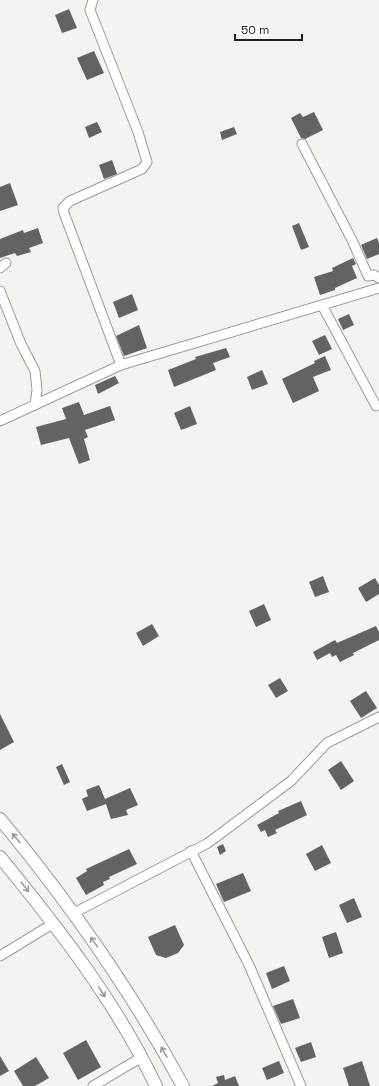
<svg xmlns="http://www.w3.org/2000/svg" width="379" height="1086" viewBox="0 0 379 1086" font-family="'Space Grotesk',sans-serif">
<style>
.building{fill:#646361}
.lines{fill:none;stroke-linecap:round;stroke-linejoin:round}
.street-casing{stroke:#9c9b98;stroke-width:11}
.secondary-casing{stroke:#9c9b98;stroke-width:14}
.street{stroke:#fff;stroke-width:9}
.secondary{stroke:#fff;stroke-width:12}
.oneway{stroke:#9a9a99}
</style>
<rect width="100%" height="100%" fill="#f4f3f0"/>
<g class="building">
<polygon points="69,9 77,28 62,33 55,15"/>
<polygon points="94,51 104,73 87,80 77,58"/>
<polygon points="314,112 323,130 305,139 301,138 291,118 300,113 303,117"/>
<polygon points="97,122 102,132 89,138 85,127"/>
<polygon points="234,127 237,134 222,140 220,132"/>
<polygon points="112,160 117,174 104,179 99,165"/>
<polygon points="10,183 18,205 0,211 0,187"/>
<polygon points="299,223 309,247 301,250 292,226"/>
<polygon points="38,228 43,243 29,248 31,252 17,256 15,253 0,258 0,239 23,230 24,233"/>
<polygon points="377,238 379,243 379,254 367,259 361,245"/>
<polygon points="353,258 356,264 352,266 357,278 335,288 335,290 320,295 314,277 333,271 332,268"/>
<polygon points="132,294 138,310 119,318 113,302"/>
<polygon points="349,314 354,325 343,330 338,319"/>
<polygon points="139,325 147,348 124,356 116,336"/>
<polygon points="325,335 332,349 319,355 312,341"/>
<polygon points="226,348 230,357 213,363 216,370 174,387 168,370 196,359 195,357"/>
<polygon points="325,356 331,370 313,377 319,391 293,403 282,379 315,363 314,361"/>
<polygon points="262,370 268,384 252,390 247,377"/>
<polygon points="115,376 119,383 98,394 95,385"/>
<polygon points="79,402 84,415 110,406 115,420 85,430 88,437 84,439 90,460 79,464 69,438 41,445 36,427 66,419 62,408"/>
<polygon points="190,406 197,424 181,430 174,413"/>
<polygon points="323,576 329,592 315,597 309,582"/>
<polygon points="375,578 379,585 379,594 366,602 358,588"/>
<polygon points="264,604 271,620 256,627 249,611"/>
<polygon points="152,624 159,636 143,646 136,633"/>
<polygon points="376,626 379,632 379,640 353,653 354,655 340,662 336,655 332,657 330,653 317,660 313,652 335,640 337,643"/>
<polygon points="280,678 288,691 276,698 268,685"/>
<polygon points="366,691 377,708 361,718 350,701"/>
<polygon points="0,714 14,742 0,750"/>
<polygon points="341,761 354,781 341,790 328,770"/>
<polygon points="62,764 70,782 64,785 56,767"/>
<polygon points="99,785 105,799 130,788 138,805 126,810 128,815 111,819 106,804 87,811 82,799 88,796 86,790"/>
<polygon points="301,801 307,815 275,830 277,833 268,837 265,830 261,832 257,825 279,813 278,811"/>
<polygon points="223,844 226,851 220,855 217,847"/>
<polygon points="322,845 331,863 315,871 306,854"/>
<polygon points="129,849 137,864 109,877 110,879 103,882 104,885 86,895 76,878 87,871 86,869"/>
<polygon points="243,873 251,891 224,902 216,884"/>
<polygon points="354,898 362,917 347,923 339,905"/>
<polygon points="175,925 184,945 178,953 166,958 156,955 148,937"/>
<polygon points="336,932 343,953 329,958 322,937"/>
<polygon points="284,966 290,981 272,989 266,973"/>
<polygon points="293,999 300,1018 281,1024 273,1006"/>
<polygon points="86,1040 101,1067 78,1080 63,1053"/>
<polygon points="311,1042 316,1057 301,1062 295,1048"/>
<polygon points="0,1056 9,1071 0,1076"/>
<polygon points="36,1057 49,1078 35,1086 23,1086 14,1071"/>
<polygon points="279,1061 284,1073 267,1080 262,1068"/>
<polygon points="362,1061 370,1086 349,1086 343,1068"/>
<polygon points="224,1075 225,1080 235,1076 239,1086 212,1086 218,1083 216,1077"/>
</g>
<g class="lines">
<g class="street-casing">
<g id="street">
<polyline points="93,0 90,10 138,132 147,162 142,169 70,201 63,208 64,213 121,365"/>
<polyline points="302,144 352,240 368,276 374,275 379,278"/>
<polyline points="0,268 6,263"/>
<polyline points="0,291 21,344 35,371 37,390 35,405"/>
<polyline points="322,305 376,406"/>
<polyline points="0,421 121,365 379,288"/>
<polyline points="191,851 249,965 301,1086"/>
<polyline points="74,913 208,843 291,781 327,743 379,717"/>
<polyline points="0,956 54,923"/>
<polyline points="93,1086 142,1057"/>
</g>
</g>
<g class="secondary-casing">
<g id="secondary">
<path d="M0 819C70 903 131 991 183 1086"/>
<path d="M0 857C59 929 116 1002 156 1086"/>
</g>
</g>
<use href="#street" class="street"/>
<use href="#secondary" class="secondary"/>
</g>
<defs><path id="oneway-shaft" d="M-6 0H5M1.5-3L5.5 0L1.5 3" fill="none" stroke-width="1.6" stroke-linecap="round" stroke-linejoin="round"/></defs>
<g class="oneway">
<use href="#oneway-shaft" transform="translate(16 838) rotate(-130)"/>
<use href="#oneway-shaft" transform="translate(25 887) rotate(51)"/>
<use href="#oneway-shaft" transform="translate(94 942) rotate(-125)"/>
<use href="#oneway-shaft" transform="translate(102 992) rotate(58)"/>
<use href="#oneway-shaft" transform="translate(164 1052) rotate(-119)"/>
</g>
<path d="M235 34v6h67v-6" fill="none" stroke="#1e1e1d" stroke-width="2"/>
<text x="241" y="34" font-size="12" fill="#1e1e1d" stroke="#ffffff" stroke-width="3" paint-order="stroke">50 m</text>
</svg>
